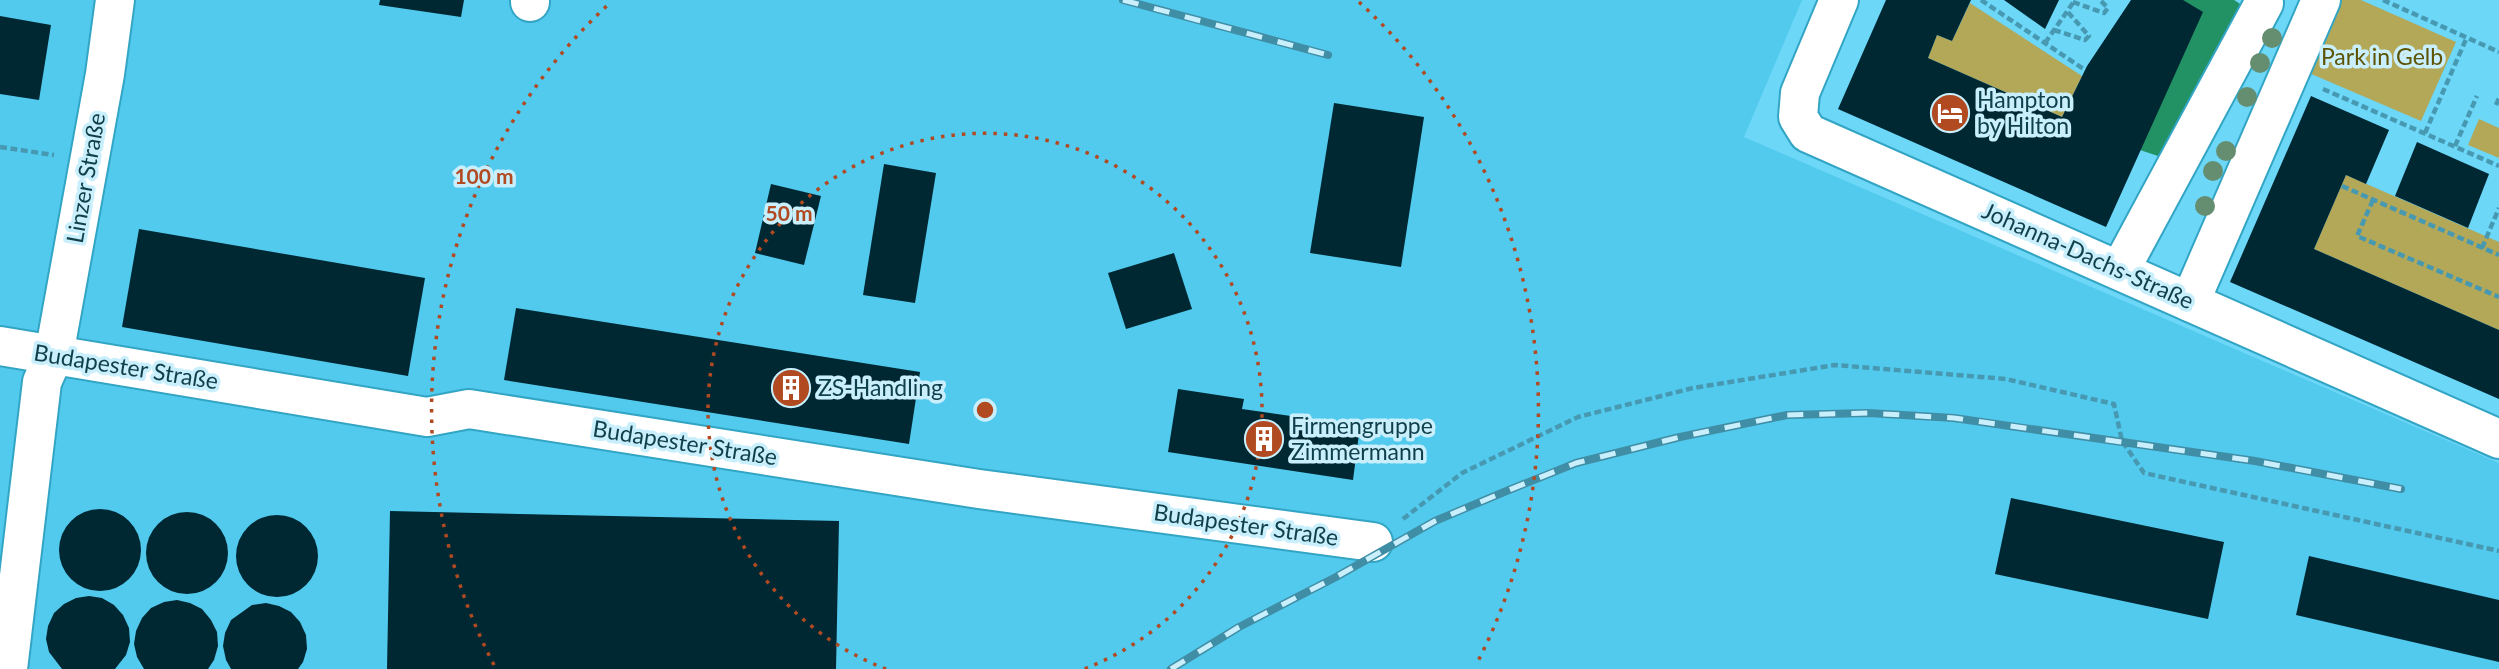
<svg xmlns="http://www.w3.org/2000/svg" width="2499" height="669" viewBox="0 0 2499 669" font-family="Lato,sans-serif">
<style>
.built{fill:#52caee}
.green{fill:#b3a758}
.water{fill:#229163}
.building{fill:#002833}
.lines{fill:none;stroke-linecap:round;stroke-linejoin:round}
.minor-casing{stroke:#33a5c4;stroke-width:42}
.path{stroke:#4799b2;stroke-width:4.5;stroke-dasharray:7 3.5;stroke-linecap:butt}
.minor{stroke:#fff;stroke-width:38}
.rail-casing{stroke:#408ea5;stroke-width:8}
.rail{stroke:#c9effc;stroke-width:5;stroke-dasharray:16;stroke-linecap:butt}
.tree{fill:#658e71}
.ring{fill:none;stroke:#b14a21;stroke-width:3.5;stroke-dasharray:3.5 7}
.labels{text-anchor:middle;stroke-width:7;stroke-linejoin:round;paint-order:stroke}
.park-label{font-size:23px;fill:#5e5303;stroke:#c9effc}
.poi-label{font-size:23px;fill:#103f4c;stroke:#c9effc;text-anchor:start}
.street-label{font-size:23px;fill:#103f4c;stroke:#c9effc}
.centre{fill:#b14a21;stroke:#c9effc;stroke-width:3.5}
.ring-label{font-size:21px;text-anchor:middle;font-weight:bold;fill:#b14a21;stroke:#c9effc;stroke-width:7;stroke-linejoin:round;paint-order:stroke}
</style>
<rect width="100%" height="100%" fill="#6dd7f8"/>
<polygon class="built" points="0,0 1802,0 1744,137 2499,463 2499,669 0,669"/>
<g class="green">
<polygon points="2332,0 2361,0 2456,42 2421,121 2302,70"/>
<polygon points="1970,3 2082,76 2062,117 1928,58 1937,35 1952,41"/>
<polygon points="2479,119 2499,128 2499,158 2468,145"/>
<polygon points="2346,175 2499,242 2499,330 2314,249"/>
</g>
<polygon class="water" points="2183,0 2234,0 2245,7 2164,158 2140,150"/>
<g class="building">
<polygon points="380,0 464,0 461,17 379,5"/>
<polygon points="1886,0 1971,0 1952,41 1937,35 1928,58 2062,117 2087,66 2131,0 2183,0 2203,12 2106,227 1838,109"/>
<polygon points="2004,0 2059,0 2045,29"/>
<polygon points="0,16 51,25 39,100 0,94"/>
<polygon points="2311,96 2389,130 2366,184 2346,175 2314,249 2499,330 2499,399 2230,282"/>
<polygon points="1334,103 1424,117 1401,267 1310,253"/>
<polygon points="2417,142 2489,174 2468,228 2395,196"/>
<polygon points="884,164 936,173 915,303 863,295"/>
<polygon points="771,184 821,196 804,265 755,253"/>
<polygon points="139,229 425,278 408,376 122,327"/>
<polygon points="1174,253 1192,309 1126,329 1108,273"/>
<polygon points="516,308 920,372 909,444 504,380"/>
<polygon points="1178,389 1244,399 1242,409 1360,426 1353,480 1168,452"/>
<polygon points="2011,498 2224,542 2208,619 1995,574"/>
<circle cx="100" cy="550" r="41"/>
<polygon points="390,511 839,521 836,669 387,669"/>
<circle cx="187" cy="553" r="41"/>
<circle cx="277" cy="556" r="41"/>
<polygon points="2309,556 2499,600 2499,662 2296,615"/>
<polygon points="89,596 102,598 114,605 123,615 129,628 130,642 126,655 115,669 62,669 49,652 46,639 48,626 54,613 64,604 76,598"/>
<polygon points="177,600 190,603 202,609 211,620 217,632 218,646 214,660 208,669 144,669 137,657 134,644 136,631 142,618 151,608 164,602"/>
<polygon points="266,603 279,606 291,612 300,622 306,635 307,649 303,662 298,669 231,669 226,660 223,646 225,633 231,620 252,605"/>
</g>
<g class="lines">
<g class="minor-casing">
<g id="minor">
<polyline points="1839,0 1800,93 1798,117 1808,133 2499,439"/>
<polyline points="530,2 530,0"/>
<polyline points="2120,270 2264,3"/>
<polyline points="2190,302 2321,0"/>
<polyline points="0,346 427,417 469,409 979,489 1373,542"/>
<polyline points="8,669 42,382 54,355 105,74 115,0"/>
</g>
</g>
<g class="path">
<polyline points="1981,0 2085,70"/>
<polyline points="2383,0 2499,52"/>
<polyline points="2073,2 2104,13 2108,8 2100,0"/>
<polyline points="2054,30 2085,40 2089,36 2067,11"/>
<polyline points="2045,43 2075,0"/>
<polyline points="2323,89 2499,166"/>
<polyline points="2496,105 2499,98"/>
<polyline points="2425,133 2467,37"/>
<polyline points="2455,146 2477,96"/>
<polyline points="0,147 54,155"/>
<polyline points="2342,186 2499,255"/>
<polyline points="2373,200 2357,236 2499,297"/>
<polyline points="2482,248 2499,208"/>
<polyline points="1403,519 1462,473 1578,417 1693,388 1835,365 2006,379 2114,404 2122,441 2144,473 2499,551"/>
</g>
<use href="#minor" class="minor"/>
<g class="rail-casing">
<g id="rail">
<polyline points="1123,0 1328,55"/>
<polyline points="1171,669 1239,627 1336,577 1435,521 1504,492 1576,463 1680,437 1787,415 1868,413 1954,418 2255,461 2401,489"/>
</g>
</g>
<use href="#rail" class="rail"/>
</g>
<g class="tree">
<circle cx="2272" cy="38" r="10"/>
<circle cx="2260" cy="63" r="10"/>
<circle cx="2247" cy="97" r="10"/>
<circle cx="2226" cy="151" r="10"/>
<circle cx="2213" cy="171" r="10"/>
<circle cx="2205" cy="206" r="10"/>
</g>
<g class="ring">
<path d="M886 669A277 277 0 1 1 1084 669"/>
<path d="M494 665A553 553 0 0 1 611 2M1359 2A553 553 0 0 1 1476 665"/>
</g>
<defs>
<g id="hotel-disc" transform="scale(2.0125)"><circle r="9.5" fill="#b14a21" stroke="#c9effc"/><path d="M-6-4.5h1.5V1H6V5H4.5V3h-9V5H-6ZM-4 0a1.8 1.8 0 1 1 3.6 0ZM.5 0V-2.5h3Q6-2.5 6 0Z" fill="#fff"/></g>
<g id="building-disc" transform="scale(2.0125)"><circle r="9.5" fill="#b14a21" stroke="#c9effc"/><path d="M-4-6H4V6H1V3H-1V6H-4ZM-2.5-4.3h1.7v1.8h-1.7ZM.8-4.3h1.7v1.8H.8ZM-2.5-1h1.7V.8h-1.7ZM.8-1h1.7V.8H.8Z" fill="#fff"/></g>
</defs>
<g fill-rule="evenodd">
<use href="#hotel-disc" x="1950" y="113"/>
<use href="#building-disc" x="791" y="388"/>
<use href="#building-disc" x="1264" y="439"/>
</g>
<g class="labels">
<g class="park-label">
<text x="2382" y="65">Park in Gelb</text>
</g>
<g class="poi-label">
<text x="1977" y="108">Hampton<tspan x="1977" dy="26">by Hilton</tspan></text>
<text x="818" y="396">ZS-Handling</text>
<text x="1291" y="434">Firmengruppe<tspan x="1291" dy="26">Zimmermann</tspan></text>
</g>
<g class="street-label">
<text transform="translate(86 178) rotate(-80)" y="8">Linzer Straße</text>
<text transform="translate(2088 256) rotate(24)" y="8">Johanna-Dachs-Straße</text>
<text transform="translate(126 367) rotate(9)" y="8">Budapester Straße</text>
<text transform="translate(685 443) rotate(9)" y="8">Budapester Straße</text>
<text transform="translate(1246 525) rotate(8)" y="8">Budapester Straße</text>
</g>
</g>
<circle cx="985" cy="410" r="10" class="centre"/>
<g class="ring-label">
<text x="484" y="184">100 m</text>
<text x="789" y="221">50 m</text>
</g>
</svg>
